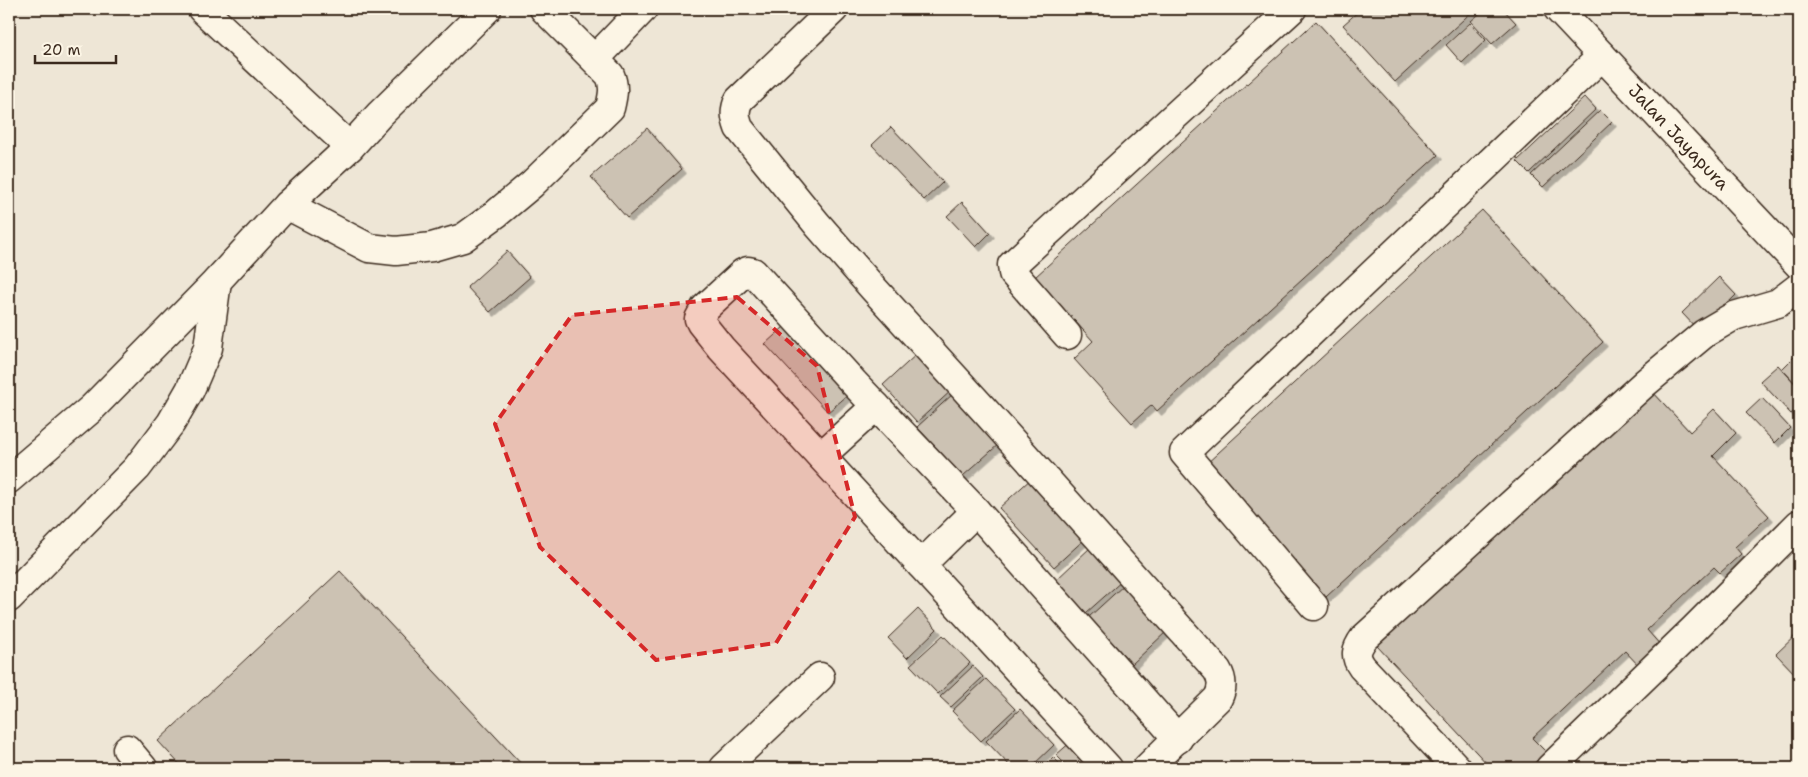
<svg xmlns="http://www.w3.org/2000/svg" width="1808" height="777" viewBox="0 0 1808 777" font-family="'Shantell Sans',sans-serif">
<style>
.built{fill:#eee6d6}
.building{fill:#ccc2b3;stroke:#3b2a1e;filter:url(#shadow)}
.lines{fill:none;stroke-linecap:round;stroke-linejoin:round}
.minor-casing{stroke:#3b2a1e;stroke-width:31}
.minor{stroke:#fcf5e5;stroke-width:28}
.marked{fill:#d62828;fill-opacity:0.2;stroke:#d62828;stroke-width:4;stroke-dasharray:10 6;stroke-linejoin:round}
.labels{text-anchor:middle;stroke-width:5;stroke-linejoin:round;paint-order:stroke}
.street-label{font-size:18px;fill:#3b2a1e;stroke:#fcf5e5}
</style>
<defs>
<filter id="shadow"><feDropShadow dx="4.5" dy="4.5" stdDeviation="0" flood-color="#0004"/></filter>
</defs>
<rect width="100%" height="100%" fill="#fcf5e5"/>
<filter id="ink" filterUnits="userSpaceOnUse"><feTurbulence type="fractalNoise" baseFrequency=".02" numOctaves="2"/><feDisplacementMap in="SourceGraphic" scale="10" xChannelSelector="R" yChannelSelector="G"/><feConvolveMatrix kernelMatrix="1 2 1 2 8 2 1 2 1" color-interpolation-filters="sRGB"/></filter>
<g filter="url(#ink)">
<rect class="built" x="9" y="9" width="1790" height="759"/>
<g class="building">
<polygon points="1361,9 1475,9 1395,82 1343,25"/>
<polygon points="1485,9 1503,9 1516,23 1492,44 1471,21"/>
<polygon points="1316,21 1438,155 1157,411 1152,405 1132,423 1074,359 1093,341 1035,277"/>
<polygon points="1470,23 1486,40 1462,63 1446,45"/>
<polygon points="1585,97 1596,109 1529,173 1517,161"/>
<polygon points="1600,110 1612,122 1543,187 1531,175"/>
<polygon points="891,127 943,182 924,200 872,145"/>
<polygon points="647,128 682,169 627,218 591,177"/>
<polygon points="962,202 990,233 976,247 947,216"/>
<polygon points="1482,210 1603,342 1326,597 1205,465"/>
<polygon points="507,251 530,277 490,312 467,287"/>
<polygon points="1719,277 1736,295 1699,331 1682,313"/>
<polygon points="785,326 848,395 828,412 765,344"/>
<polygon points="919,352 953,389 917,422 883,385"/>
<polygon points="1799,352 1799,387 1782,369"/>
<polygon points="1778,365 1799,388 1799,407 1791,414 1760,381"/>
<polygon points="1651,390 1690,432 1714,409 1736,433 1713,456 1769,516 1735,547 1741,554 1720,573 1714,567 1647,630 1662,647 1640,667 1625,651 1532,738 1546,752 1529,768 1505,768 1503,766 1500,768 1491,768 1377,646"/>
<polygon points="954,393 1000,443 963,476 917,427"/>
<polygon points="1762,398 1790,428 1775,443 1746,413"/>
<polygon points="1033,477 1087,537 1054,567 999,508"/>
<polygon points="1092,546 1123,580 1086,613 1056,580"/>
<polygon points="340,571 525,768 183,768 158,741"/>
<polygon points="1125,584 1168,630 1132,664 1089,617"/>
<polygon points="918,609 937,629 907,658 888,638"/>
<polygon points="1799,632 1799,678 1776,654"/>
<polygon points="943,635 970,663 938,694 910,665"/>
<polygon points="973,666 983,677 951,707 940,697"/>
<polygon points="986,679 1015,709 981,741 952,711"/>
<polygon points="1020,709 1054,745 1030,768 1012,768 986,741"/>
<polygon points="1072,741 1098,768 1069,768 1056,755"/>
<polygon points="1053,757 1064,768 1042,768"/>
</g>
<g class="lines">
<g class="minor-casing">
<g id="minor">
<polyline points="202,9 350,147 380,114 487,9"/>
<path d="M834 9 739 100C734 110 735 117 739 128L817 224 873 288 987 413 1217 670C1223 680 1223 688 1218 698L1147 768"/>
<path id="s1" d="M1558 9 1799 265"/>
<polyline points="595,59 643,9"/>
<path d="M287 205 369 248 396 251 432 247 463 238 496 214 532 184 610 108C613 95 615 87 610 75L544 9"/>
<polygon points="748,271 753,272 854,383 976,511 921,565 721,348 701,323 699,319 705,308 743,273"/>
<polyline points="1067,335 1013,273 1012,265 1292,9"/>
<polyline points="821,456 876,406"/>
<polyline points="9,479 91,409 217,281 287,205 350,147"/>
<polyline points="976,511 1178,739"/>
<polyline points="921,565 1108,768"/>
<polyline points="9,598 137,468 171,423 190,390 208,348 217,281"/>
<polyline points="1314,606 1184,453 1602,56"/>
<polyline points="127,749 143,768"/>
<polyline points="724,768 820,677"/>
<path d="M1457 768 1362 667C1354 656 1356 649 1364 638L1645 383 1705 333 1734 316 1778 303 1799 287"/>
<polyline points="1550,768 1694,629 1799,524"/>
</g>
</g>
<use href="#minor" class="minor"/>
</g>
</g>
<path class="marked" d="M737 297 817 366 855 517 776 643 656 660 540 547 495 424 572 315Z"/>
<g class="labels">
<g class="street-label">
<text dy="6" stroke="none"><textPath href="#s1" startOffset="176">Jalan Jayapura</textPath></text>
</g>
</g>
<rect width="1808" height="777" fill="none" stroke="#fcf5e5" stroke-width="30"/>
<rect x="15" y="15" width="1778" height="747" fill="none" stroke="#3b2a1e" stroke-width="2" filter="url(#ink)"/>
<path d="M35 55v8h81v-8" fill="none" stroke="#3b2a1e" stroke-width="2.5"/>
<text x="42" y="55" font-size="15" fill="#3b2a1e" stroke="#fcf5e5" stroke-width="4" paint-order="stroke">20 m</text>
</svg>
